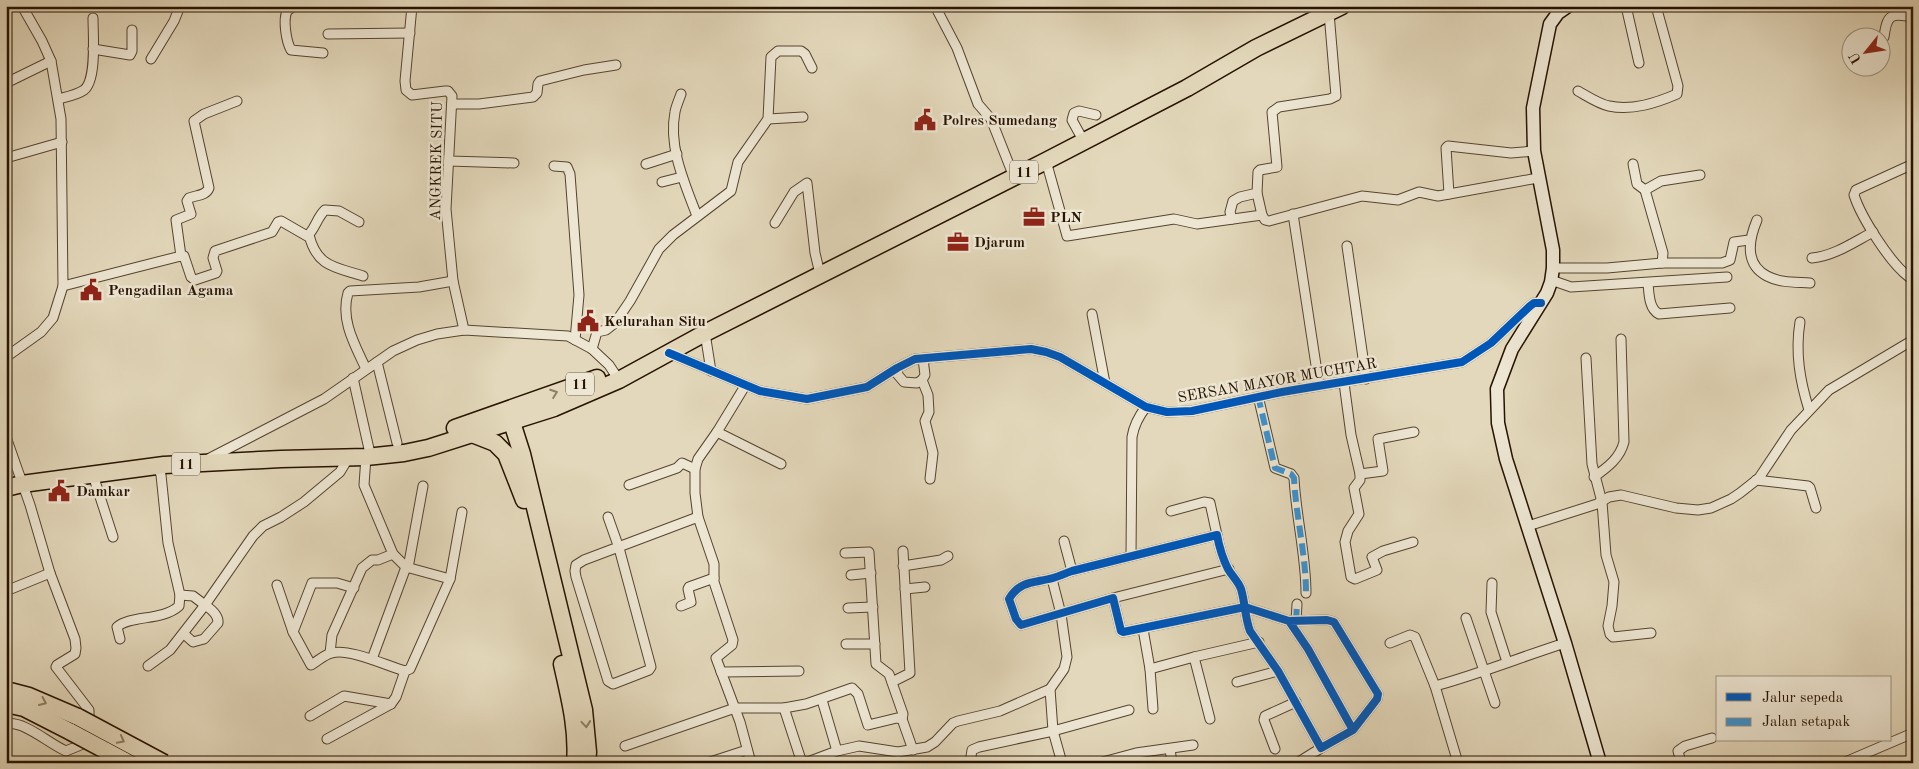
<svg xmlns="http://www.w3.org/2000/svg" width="1919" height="769" viewBox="0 0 1919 769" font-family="'Old Standard TT',serif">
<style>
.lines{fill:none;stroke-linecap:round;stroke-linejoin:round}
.street-casing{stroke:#55442f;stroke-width:11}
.secondary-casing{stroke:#261300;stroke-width:15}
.highway-casing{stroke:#261300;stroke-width:19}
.street{stroke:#ede6d3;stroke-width:9}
.secondary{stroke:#ede6d3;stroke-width:12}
.highway{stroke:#e3d8bb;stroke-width:16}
.highway-bridge-casing{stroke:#261300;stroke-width:19;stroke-linecap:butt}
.highway-bridge{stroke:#e3d8bb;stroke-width:16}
.quiet{stroke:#3b92d0;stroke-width:6;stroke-dasharray:12 6;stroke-linecap:butt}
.cycleway-casing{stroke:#ede6d3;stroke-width:11}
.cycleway{stroke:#0057b8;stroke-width:8}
.oneway{stroke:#8e7f67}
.labels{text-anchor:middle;stroke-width:5;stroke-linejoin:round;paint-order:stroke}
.shield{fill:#ede6d3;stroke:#62523f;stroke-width:1}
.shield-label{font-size:14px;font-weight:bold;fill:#261300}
.poi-label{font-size:15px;font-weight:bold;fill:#261300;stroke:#ede6d3;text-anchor:start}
.street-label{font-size:15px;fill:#261300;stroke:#ede6d3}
</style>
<rect width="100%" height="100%" fill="#e3d8bb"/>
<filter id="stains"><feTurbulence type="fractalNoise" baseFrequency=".004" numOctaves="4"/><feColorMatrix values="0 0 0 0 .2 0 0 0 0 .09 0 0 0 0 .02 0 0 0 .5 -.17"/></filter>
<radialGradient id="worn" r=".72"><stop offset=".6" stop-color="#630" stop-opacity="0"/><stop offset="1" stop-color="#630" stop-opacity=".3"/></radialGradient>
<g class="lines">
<g class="street-casing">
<g id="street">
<path d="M284 6 291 8 287 11C283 20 286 41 291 50L323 53"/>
<polyline points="412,6 405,81 406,90 412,95 445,91 448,91 452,96 446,209 453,281 464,330"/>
<polyline points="935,6 957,48 978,104 991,119 1014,177"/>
<polyline points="1626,6 1639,63"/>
<polyline points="328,34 410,33"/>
<path d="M1884 37C1887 14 1891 13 1913 17"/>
<polyline points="93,49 130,55 132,51 132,30"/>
<polyline points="151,59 174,21 180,6"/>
<polyline points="6,83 51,61"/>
<path d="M1578 91C1587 96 1599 104 1609 106 1632 111 1656 103 1677 94L1678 86 1656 6"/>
<path d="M681 94C679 100 676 106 675 112 668 147 685 184 697 216"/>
<path d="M58 99C66 97 77 95 84 90 97 80 93 34 93 18"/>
<polyline points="452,104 479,104 533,97 537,93 538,84 540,81 584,70 616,65"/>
<polyline points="768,119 803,117"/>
<polyline points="1083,140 1072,120 1074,113 1079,111 1096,115"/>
<polyline points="6,158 62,142"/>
<polyline points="449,161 514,163"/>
<polyline points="1046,161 1067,236 1174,219 1197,224 1262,215"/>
<polyline points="646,164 677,154"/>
<polyline points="1633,164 1637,184 1645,190"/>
<path d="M1913 164 1856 190 1854 195C1861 217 1890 263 1909 277L1913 276"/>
<polyline points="554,166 567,167 570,174 579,295 575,340"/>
<polyline points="662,182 682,177"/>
<polyline points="1257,193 1262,215 1265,220 1269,221 1362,196 1398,200 1419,192 1438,196 1538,178"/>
<polyline points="1449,194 1446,148 1448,146 1511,153 1534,151"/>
<polyline points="1293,214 1319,385"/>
<polyline points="1232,219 1230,212 1233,201 1240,197 1257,193 1258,172 1260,170 1277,167 1272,112 1279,107 1330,99 1336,96 1329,13"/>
<path d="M1757 220C1749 239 1744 264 1767 276 1780 283 1796 282 1810 283"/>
<polyline points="775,223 794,192 807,183 815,253 820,274"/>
<path d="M309 235C317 267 335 267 363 276"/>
<polyline points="1347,246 1366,379"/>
<path d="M181 256 176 220 191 214 187 201 189 198C196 195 206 196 209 188L194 121 204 114 237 101"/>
<path d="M1812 258C1834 256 1854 242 1873 232"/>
<polyline points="1662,263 1722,263 1730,260 1734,242 1749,240"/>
<polyline points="1553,268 1607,268 1662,263 1663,253 1645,190 1661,181 1700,175"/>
<polyline points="1551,280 1571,287 1727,277"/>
<path d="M1648 283C1649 294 1649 309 1659 314L1730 308"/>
<path d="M63 286 181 256H184L191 277 195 280 216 273 217 271 213 258 215 251 272 232 278 222 281 221 307 236C315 230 317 217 325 210L339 211 359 222"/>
<polyline points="1092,314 1105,383"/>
<path d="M1800 322C1795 353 1800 381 1809 410"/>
<polyline points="705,333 711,371"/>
<polyline points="592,349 597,332 606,330 615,323 630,301 659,249 673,235 731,191 738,162 768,119 771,57 778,51 801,51 805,54 812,68"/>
<polyline points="669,353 760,391 807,399 867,387 897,368 915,359 1031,349 1046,352 1060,357 1146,407 1167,412 1192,411 1282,392 1462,362 1491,343 1530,306 1534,303 1541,303"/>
<polyline points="6,357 41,332 53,318 63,286 61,119 51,61 42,41 22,6"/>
<polyline points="1586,358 1592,464 1602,502 1606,555 1614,582 1612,606 1608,626 1610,634 1613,637 1651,633"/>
<polyline points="923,359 925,375 922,380 928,395 929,412 925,421 933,453 930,479"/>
<polyline points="377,362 397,443"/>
<polyline points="897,368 898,375 904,382 917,383 922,380"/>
<path d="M366 369C355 345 340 320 348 293L350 291 419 287 453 281"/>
<polyline points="353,378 369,449"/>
<polyline points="1344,383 1351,435 1360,474 1360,480 1354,488 1359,514 1348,531 1345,542 1351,577 1355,579 1377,570 1372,557 1383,551 1413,542"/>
<polyline points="745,386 717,432 698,459 695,469 695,493 698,517 714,564 714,582 733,640 732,645 716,658 740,722 751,763"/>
<path d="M1258 396 1275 468 1291 474 1294 478C1296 517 1306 555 1306 593"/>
<polyline points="717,432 781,464"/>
<polyline points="6,437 30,505 50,573 75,639 76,648 75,654 57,665 56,667 89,710 89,724"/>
<polyline points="210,458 324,399 393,351 417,340 437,334 464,330 568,336 592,349 609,365 619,380"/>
<polyline points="1360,474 1383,471 1378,439 1414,432"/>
<polyline points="93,475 113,537"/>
<path d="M1594 477C1608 467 1620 458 1624 442L1621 339"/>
<polyline points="1756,480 1808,486 1810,488 1816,508"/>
<polyline points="629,485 677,468 682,463 695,469"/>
<polyline points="1171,511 1204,502 1210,503 1217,535"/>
<polyline points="608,517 619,548 651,667 649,670 613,684 608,681 576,577 575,571 576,565 584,560 698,517"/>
<polyline points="1528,526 1597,504 1609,497 1621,495 1676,508 1698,510 1711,508 1731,499 1740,493 1759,478 1791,430 1829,390 1913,340"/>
<polyline points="1064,541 1072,571"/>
<polyline points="845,553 869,552 876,664 889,674 903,714 902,719"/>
<path d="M1131 556 1132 437C1134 425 1138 417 1146 407"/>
<polyline points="903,566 941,560 948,556"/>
<polyline points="408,568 423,486"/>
<polyline points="851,575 871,573"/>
<polyline points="450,579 462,512"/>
<polyline points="1052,579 1061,614 1067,657 1064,669 1050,689 1053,731 1062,763"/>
<polyline points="1492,583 1491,612 1507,662"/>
<path d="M277 585 293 632 311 665C318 661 325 654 332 653 349 648 387 666 405 671"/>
<polyline points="905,589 925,587"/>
<polyline points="6,591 50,573"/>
<polyline points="180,595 193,596 205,605 253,536 263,526 281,517 304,502 340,472 349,457"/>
<polyline points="1113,598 1229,569"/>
<polyline points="681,606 691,602 688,589 689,587 714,578"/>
<polyline points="848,608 873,607"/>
<polyline points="1466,618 1495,703"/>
<path d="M1289 621 1327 620 1334 622 1378 694 1377 699 1353 730 1321 748 1278 671 1250 631C1245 618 1245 602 1241 589 1238 581 1232 576 1228 569 1223 559 1219 546 1217 535L1072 571C1066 573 1060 576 1053 578 1035 583 1020 580 1009 599L1016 619 1021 625 1113 598 1121 631 1123 632 1245 607 1289 621 1308 649 1353 730"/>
<polyline points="1296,621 1297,604"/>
<polyline points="1143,629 1150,669 1153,709"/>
<polyline points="293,632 312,583 337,583 354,588"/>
<path d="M120 639 117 627C130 615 163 621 179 606L180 595 168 543 161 475 158 467"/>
<polyline points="1390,643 1410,635 1415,637 1435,686 1458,763"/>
<polyline points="846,644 875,644"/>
<polyline points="330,653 332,635 362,568 372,560 378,560 393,554"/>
<polyline points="1194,657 1210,719"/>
<polyline points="372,659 406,567"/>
<path d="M148 666 170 650 205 605C211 609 219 615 218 623L204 639 193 642 184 634"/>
<polyline points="1150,669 1194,657 1259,642"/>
<polyline points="721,672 799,671"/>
<polyline points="892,682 910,673 903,551"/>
<polyline points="1237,682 1278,671"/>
<path d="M1435 686C1479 674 1521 657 1565 643"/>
<polyline points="822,700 837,751"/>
<polyline points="784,708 802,763"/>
<polyline points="310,716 344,696 391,704"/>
<path d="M6 724C24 720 49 744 66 751L83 744 86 739"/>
<polyline points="327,739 391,704 396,697 405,671 410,669 450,579 406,567 393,554 364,485 366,457"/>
<polyline points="625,746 735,708 784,708 806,704 852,688 858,694 868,725 897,718 902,719 913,750"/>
<polyline points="1170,749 1172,763"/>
<polyline points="1275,749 1264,720 1265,716 1296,702"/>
<polyline points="707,763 747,750"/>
<polyline points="805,763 837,751 859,746 898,752 927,747 935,742 953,723 958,721 1000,711 1050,689"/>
<polyline points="970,763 972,750 979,747 1053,731 1129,710"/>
<polyline points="1099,763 1136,753 1193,745"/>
<polyline points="1297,763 1321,748"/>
<polyline points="1681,763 1678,751 1685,746 1712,738"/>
<polyline points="1843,763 1913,733"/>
</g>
</g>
<g class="secondary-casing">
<polyline id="secondary" points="1568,6 1558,13 1550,24 1533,108 1534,151 1553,250 1553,268 1551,282 1547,293 1512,349 1497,389 1498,423 1506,459 1565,643 1600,763"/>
</g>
<g class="highway-casing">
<g id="highway">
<polyline points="508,410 522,454 584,710 588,752 587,763"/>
<polyline points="455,428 597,378"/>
<polyline points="472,434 495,443 506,454 524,500"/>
<polyline points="6,488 22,484 164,465 281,459 366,457 404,453 428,448 554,408 619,380 705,333 1046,161 1187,88 1256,48 1342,6"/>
<path d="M562 664C569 696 578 729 575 763"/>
<polyline points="6,690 29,696 78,717"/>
<polyline points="6,704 24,708 71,732"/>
</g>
</g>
<use href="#street" class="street"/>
<use href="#secondary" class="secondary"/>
<use href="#highway" class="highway"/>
<g class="highway-bridge-casing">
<g id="highway-bridge">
<polyline points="78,717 164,763"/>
<polyline points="71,732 129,763"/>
</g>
</g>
<use href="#highway-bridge" class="highway-bridge"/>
<g class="quiet">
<path d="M1258 396 1275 468 1291 474 1294 478C1296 517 1306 555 1306 593"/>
<polyline points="1296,621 1297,604"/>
</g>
<g class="cycleway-casing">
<g id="cycleway">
<polyline points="669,353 760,391 807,399 867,387 897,368 915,359 1031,349 1046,352 1060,357 1146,407 1167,412 1192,411 1282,392 1462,362 1491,343 1530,306 1534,303 1541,303"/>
<path d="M1289 621 1327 620 1334 622 1378 694 1377 699 1353 730 1321 748 1278 671 1250 631C1245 618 1245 602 1241 589 1238 581 1232 576 1228 569 1223 559 1219 546 1217 535L1072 571C1066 573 1060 576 1053 578 1035 583 1020 580 1009 599L1016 619 1021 625 1113 598 1121 631 1123 632 1245 607 1289 621 1308 649 1353 730"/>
</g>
</g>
<use href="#cycleway" class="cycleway"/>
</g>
<defs><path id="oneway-chevron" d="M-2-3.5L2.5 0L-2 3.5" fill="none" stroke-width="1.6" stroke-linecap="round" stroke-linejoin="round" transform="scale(1.25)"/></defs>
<g class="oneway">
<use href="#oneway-chevron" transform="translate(554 393) rotate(-20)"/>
<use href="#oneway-chevron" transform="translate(43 702) rotate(24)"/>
<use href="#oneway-chevron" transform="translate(586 724) rotate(85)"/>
<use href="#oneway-chevron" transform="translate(121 740) rotate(28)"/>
</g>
<defs>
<g id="civic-bare" transform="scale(1.725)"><path d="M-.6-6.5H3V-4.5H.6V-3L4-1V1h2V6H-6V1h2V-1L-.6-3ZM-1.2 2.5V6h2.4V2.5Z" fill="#8f2418" stroke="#ede6d3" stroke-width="2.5" paint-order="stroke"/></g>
<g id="office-bare" transform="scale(1.725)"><path d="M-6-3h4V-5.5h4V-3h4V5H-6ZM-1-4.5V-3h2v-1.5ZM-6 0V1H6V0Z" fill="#8f2418" stroke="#ede6d3" stroke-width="2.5" paint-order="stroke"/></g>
</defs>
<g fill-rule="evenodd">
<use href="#civic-bare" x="925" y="120"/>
<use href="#office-bare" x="1034" y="217"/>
<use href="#office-bare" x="958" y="242"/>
<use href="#civic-bare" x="91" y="290"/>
<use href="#civic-bare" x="588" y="321"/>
<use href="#civic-bare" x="59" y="491"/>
</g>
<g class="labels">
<g class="shield">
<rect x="1010" y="160.5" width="28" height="23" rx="4"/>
<rect x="566" y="372.5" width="28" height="23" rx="4"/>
<rect x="172" y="452.5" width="28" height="23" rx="4"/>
</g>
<g class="shield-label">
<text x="1024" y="177">11</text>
<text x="580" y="389">11</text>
<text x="186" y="469">11</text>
</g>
<g class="poi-label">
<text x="942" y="125">Polres Sumedang</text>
<text x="1050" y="222">PLN</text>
<text x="974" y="247">Djarum</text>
<text x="108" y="295">Pengadilan Agama</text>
<text x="604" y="326">Kelurahan Situ</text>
<text x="76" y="496">Damkar</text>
</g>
<g class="street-label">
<text transform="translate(436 161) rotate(-89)" y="5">ANGKREK SITU</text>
<text transform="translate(1277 380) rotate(-10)" y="5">SERSAN MAYOR MUCHTAR</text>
</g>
</g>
<rect width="1919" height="769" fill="none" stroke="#e3d8bb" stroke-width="25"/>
<rect x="8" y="8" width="1904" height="754" fill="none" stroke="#261300" stroke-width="2.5"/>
<rect x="12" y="12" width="1894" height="744" fill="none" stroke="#261300"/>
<rect x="1716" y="676" width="175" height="65" fill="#ede6d3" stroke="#9d927f"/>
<rect x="1726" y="693" width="25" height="8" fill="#0057b8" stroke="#9d927f"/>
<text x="1762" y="702" font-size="15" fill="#261300">Jalur sepeda</text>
<rect x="1726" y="718" width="25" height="8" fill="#3b92d0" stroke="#9d927f"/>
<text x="1762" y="726" font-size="15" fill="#261300">Jalan setapak</text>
<g transform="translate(1866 52) rotate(240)"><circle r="24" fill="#ede6d3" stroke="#9d927f"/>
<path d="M0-4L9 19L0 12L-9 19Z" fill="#8f2418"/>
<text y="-8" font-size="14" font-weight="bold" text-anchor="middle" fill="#261300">U</text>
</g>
<rect width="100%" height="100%" filter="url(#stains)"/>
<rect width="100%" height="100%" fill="url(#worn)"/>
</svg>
